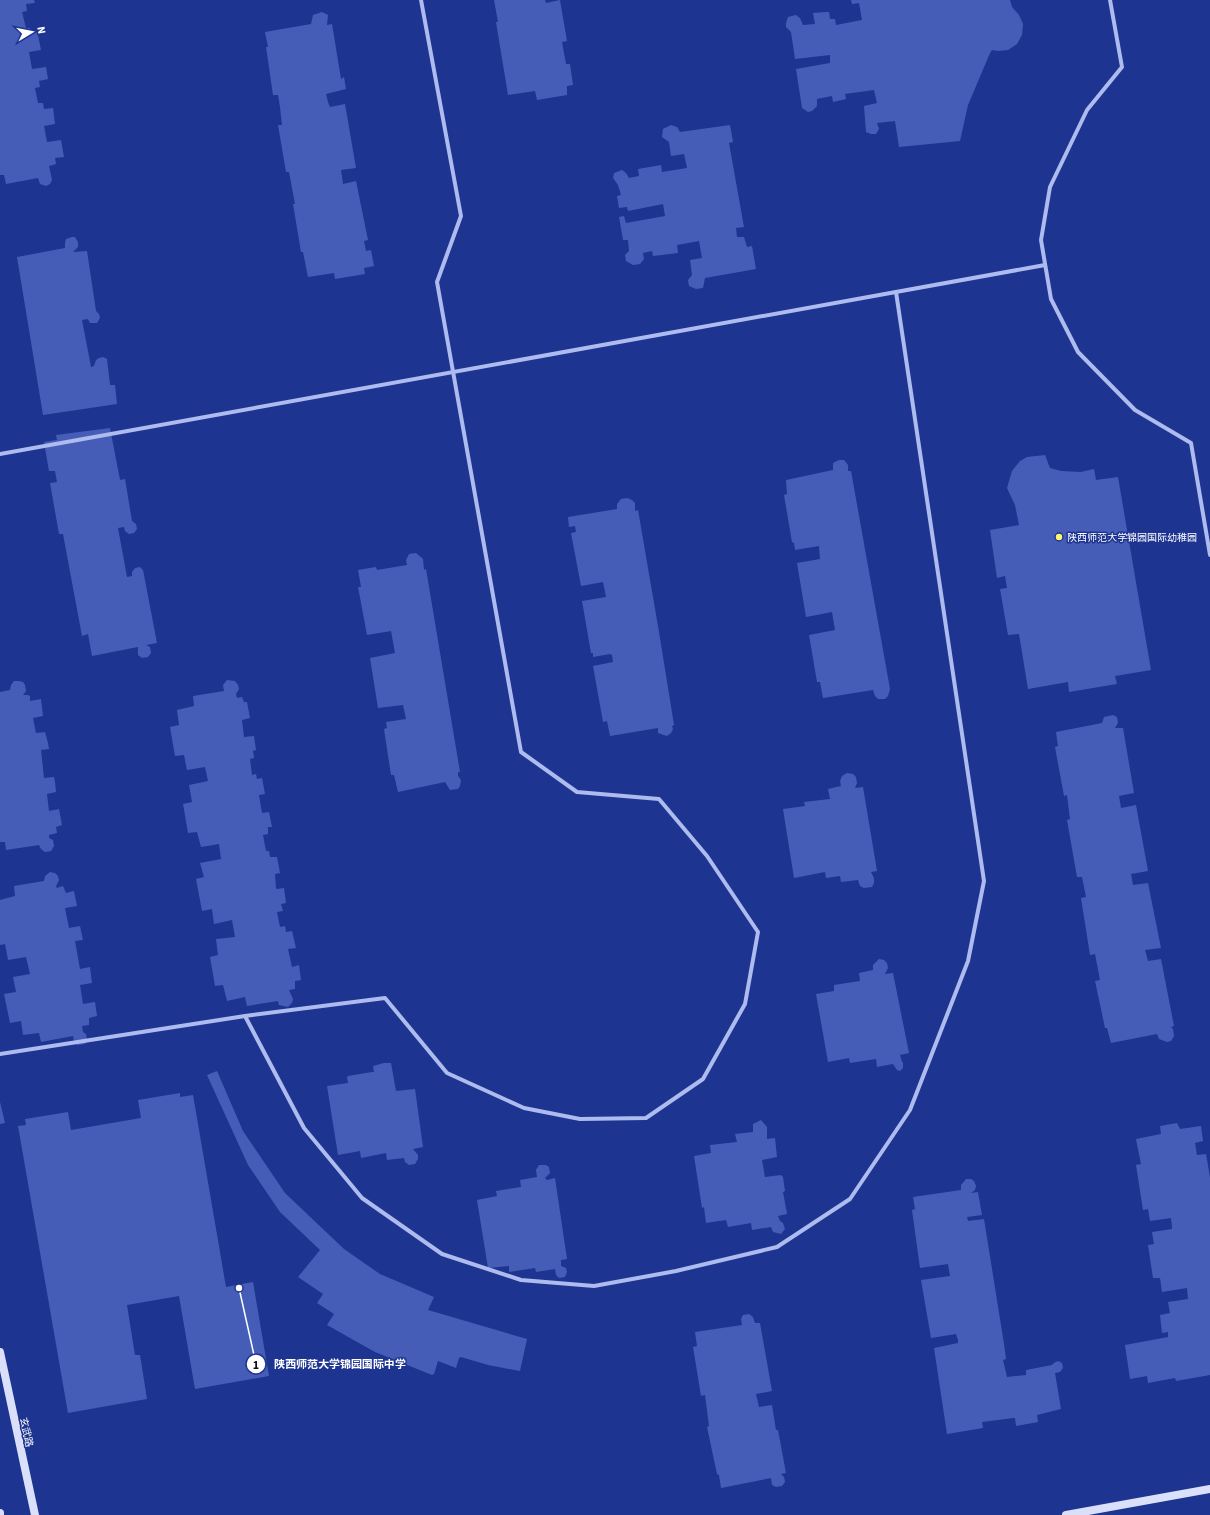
<svg xmlns="http://www.w3.org/2000/svg" width="1210" height="1515" viewBox="0 0 1210 1515" font-family="'Source Sans 3','Noto Sans SC',sans-serif">
<style>
.building{fill:#465db8}
.lines{fill:none;stroke-linecap:round;stroke-linejoin:round}
.street{stroke:#aebbee;stroke-width:4}
.secondary{stroke:#dbe0fa;stroke-width:8}
.poi-dot{fill:#fcf66d;stroke:#1e3491;stroke-width:1.5}
.labels{text-anchor:middle;stroke-width:3;stroke-linejoin:round;paint-order:stroke}
.poi-label{font-size:10px;fill:#fff;stroke:#1e3491;text-anchor:start}
.street-label{font-size:10px;fill:#fff;stroke:#1e3491}
.leader{fill:none;stroke:#fff;stroke-width:1.5}
.callout-dot{fill:#fff;stroke:#1e3491;stroke-width:1.5}
.mark-label{font-size:12px;text-anchor:middle;font-weight:bold;fill:#111}
.callout-label{font-size:11px;text-anchor:middle;font-weight:bold;fill:#fff;stroke:#1e3491;stroke-width:3;stroke-linejoin:round;paint-order:stroke}
</style>
<rect width="100%" height="100%" fill="#1e3491"/>
<g class="building">
<polygon points="0,0 34,0 35,3 26,4 27,11 22,12 26,28 30,28 31,31 37,30 41,50 29,52 32,69 46,67 48,79 39,81 40,87 35,88 38,103 43,103 44,109 53,108 55,124 44,126 47,142 61,140 64,157 55,158 56,164 49,166 52,180 50,184 46,186 40,184 38,178 6,184 4,175 0,175"/>
<polygon points="494,0 545,0 546,3 560,0 567,41 562,42 566,64 570,64 573,85 567,86 567,95 537,100 535,91 508,95 496,22 498,22"/>
<polygon points="851,0 1010,0 1012,7 1019,15 1023,24 1022,35 1017,44 1008,50 998,51 992,50 990,53 968,105 960,141 899,147 895,121 877,123 879,129 876,134 871,134 866,132 864,106 877,103 874,90 845,94 846,99 833,102 832,96 817,99 817,106 812,111 808,112 802,108 796,69 830,63 830,55 795,59 791,32 786,27 786,23 788,17 796,15 800,18 803,25 815,24 813,13 826,12 829,12 830,19 835,19 836,25 862,20 859,3 852,4"/>
<polygon points="322,12 328,15 327,25 332,24 341,79 344,77 346,89 326,94 328,102 330,107 345,104 356,168 341,170 343,184 356,181 368,240 364,241 366,251 371,250 374,266 364,268 365,274 335,279 334,273 308,277 303,252 301,252 293,204 295,204 289,172 286,172 278,125 282,125 280,107 278,95 273,95 266,47 268,47 265,32 311,24 313,15"/>
<polygon points="671,125 677,127 680,132 730,125 733,142 729,143 744,227 736,228 737,237 744,237 747,247 752,246 756,269 705,278 703,288 696,289 689,286 688,280 692,275 690,260 702,258 699,241 677,245 678,253 653,256 652,251 643,253 644,259 640,264 633,265 626,261 625,255 629,251 628,240 623,240 619,217 624,216 626,223 665,216 663,204 628,211 627,207 619,208 617,196 621,195 618,185 613,178 614,173 622,170 626,173 629,178 639,176 638,169 661,165 662,172 687,168 684,154 671,156 669,142 662,137 663,129"/>
<polygon points="72,237 75,237 78,242 78,247 73,252 87,251 96,311 99,314 100,318 97,323 90,323 88,319 82,320 91,367 94,366 96,360 99,358 103,357 107,359 110,385 115,385 117,404 43,415 17,257 65,248 65,243 66,239"/>
<polygon points="110,428 120,480 125,479 132,521 136,524 137,529 134,533 129,534 125,531 124,527 118,528 127,577 132,576 132,572 135,568 140,567 143,570 157,643 146,645 150,647 151,653 148,657 142,658 138,655 138,647 92,656 88,634 82,636 63,534 59,534 50,483 57,482 55,471 49,471 44,442 57,440 56,435"/>
<polygon points="1045,455 1050,468 1061,471 1081,472 1094,469 1096,480 1118,477 1151,670 1115,676 1117,684 1069,692 1068,682 1028,689 1019,634 1008,635 1000,589 1007,588 1005,576 997,578 990,530 1019,525 1015,505 1007,488 1012,471 1020,461 1027,457"/>
<polygon points="839,460 844,460 848,465 848,471 851,471 890,689 888,696 885,699 878,699 875,696 873,690 823,698 820,682 817,682 809,635 835,630 832,612 806,617 797,563 820,559 819,546 795,550 794,543 792,542 784,495 787,494 786,480 833,470 833,463"/>
<polygon points="627,498 632,500 635,503 635,511 638,510 659,632 674,725 672,726 673,729 671,733 667,736 658,733 658,728 610,736 607,721 603,722 593,666 613,662 612,655 610,654 593,657 593,653 591,653 582,601 606,597 603,582 581,586 571,533 576,532 575,526 569,527 568,517 617,509 617,504 621,499"/>
<polygon points="416,553 423,559 424,570 426,569 460,772 458,772 458,776 461,780 460,786 458,789 450,790 445,782 398,792 394,775 391,775 384,729 387,728 386,722 406,719 403,705 378,708 370,658 395,653 391,631 367,635 358,587 361,587 358,570 376,567 377,570 407,565 406,560 409,554"/>
<polygon points="227,680 235,681 238,685 239,689 236,694 237,698 242,697 244,702 247,702 250,718 242,720 244,737 254,736 256,750 253,751 254,758 250,759 252,775 256,774 257,779 262,778 265,794 259,795 262,813 269,812 272,827 268,827 268,834 263,835 266,851 269,851 270,857 277,857 280,873 275,874 276,888 277,889 284,888 286,903 281,904 283,911 277,912 280,927 285,926 286,932 292,931 296,948 288,949 292,967 299,965 301,980 295,981 295,989 289,990 293,999 292,1003 288,1007 279,1005 278,1001 247,1006 245,997 227,1001 223,985 215,986 210,957 218,955 216,939 235,937 232,920 214,924 212,909 202,911 196,879 204,877 200,863 221,859 219,844 201,847 197,832 188,833 183,804 192,802 189,785 208,781 205,767 187,770 184,755 175,756 170,727 179,725 177,710 194,706 193,696 224,691 223,685"/>
<polygon points="14,681 19,681 23,682 25,685 26,691 23,695 28,695 30,696 30,701 41,699 43,716 33,718 36,733 45,732 48,743 49,749 41,750 44,778 54,777 55,782 56,792 47,794 49,811 59,809 62,825 56,827 57,833 49,835 49,838 53,840 54,846 51,851 45,852 41,849 39,845 6,850 5,842 0,842 0,692 10,690 11,685"/>
<polygon points="1113,715 1117,717 1118,723 1115,728 1123,728 1134,793 1119,796 1121,808 1136,805 1148,871 1131,874 1133,885 1148,883 1161,948 1145,950 1148,961 1161,959 1174,1026 1171,1027 1173,1029 1174,1036 1171,1041 1167,1042 1159,1039 1157,1034 1111,1043 1107,1028 1105,1028 1095,981 1100,980 1095,954 1090,955 1081,898 1086,897 1082,877 1077,877 1067,820 1070,819 1067,795 1064,796 1055,747 1058,746 1056,732 1102,723 1104,717"/>
<polygon points="847,773 853,774 856,777 857,783 855,788 863,787 877,871 871,872 874,878 874,883 872,887 864,888 860,886 858,880 841,882 840,876 826,878 825,872 794,878 783,809 805,806 804,802 830,799 828,789 841,786 840,781 842,776"/>
<polygon points="50,872 55,873 58,876 59,880 56,886 57,888 63,886 66,893 74,891 77,906 65,908 69,928 80,926 83,940 75,941 80,969 90,967 92,983 80,985 83,1004 95,1002 97,1016 89,1018 89,1025 82,1026 83,1032 86,1034 87,1040 85,1044 77,1045 74,1041 73,1036 41,1042 39,1033 23,1035 21,1021 10,1023 4,994 16,992 13,977 30,974 26,957 8,960 5,944 0,945 0,900 15,896 14,886 44,881 45,876"/>
<polygon points="879,959 884,960 887,963 888,968 885,974 893,973 909,1053 900,1055 902,1062 903,1062 903,1068 900,1071 897,1070 893,1064 877,1067 876,1059 850,1063 849,1058 828,1062 816,994 834,991 834,985 860,981 859,973 873,970 873,965"/>
<polygon points="384,1063 391,1063 396,1091 415,1089 423,1147 413,1149 418,1155 418,1159 415,1164 409,1165 405,1162 404,1158 387,1160 386,1153 361,1158 360,1151 338,1155 327,1086 348,1083 347,1077 348,1076 372,1072 374,1072 373,1066"/>
<polygon points="217,1071 243,1131 285,1193 344,1249 380,1274 434,1297 428,1310 527,1339 520,1371 488,1365 461,1357 459,1358 456,1368 438,1361 434,1374 432,1375 375,1352 327,1325 334,1314 317,1303 323,1294 298,1277 320,1250 280,1212 248,1165 207,1075"/>
<polygon points="180,1093 180,1097 193,1095 226,1287 253,1282 269,1376 195,1389 179,1296 127,1305 135,1355 140,1355 147,1399 68,1413 18,1126 26,1125 25,1119 68,1112 71,1130 141,1118 138,1100"/>
<polygon points="0,1102 5,1123 0,1124"/>
<polygon points="761,1120 767,1127 767,1139 775,1138 777,1157 762,1160 765,1177 781,1175 783,1177 785,1191 783,1192 787,1214 778,1216 780,1221 783,1223 785,1229 781,1234 773,1232 771,1227 752,1230 751,1223 728,1227 726,1220 706,1223 704,1207 702,1208 694,1156 711,1153 710,1145 737,1142 735,1134 753,1132 753,1124"/>
<polygon points="1177,1123 1180,1129 1201,1126 1203,1141 1195,1143 1197,1155 1206,1154 1210,1177 1210,1375 1176,1381 1175,1378 1148,1383 1147,1376 1130,1379 1125,1345 1168,1337 1168,1332 1162,1333 1160,1315 1170,1313 1168,1302 1188,1299 1187,1288 1162,1292 1160,1278 1153,1278 1148,1245 1154,1244 1152,1232 1172,1229 1172,1227 1171,1218 1150,1221 1148,1209 1143,1210 1136,1165 1141,1164 1136,1139 1161,1134 1160,1126"/>
<polygon points="539,1165 546,1165 549,1167 550,1173 545,1178 547,1180 555,1178 567,1259 561,1260 561,1266 566,1268 567,1272 565,1277 559,1278 556,1275 555,1269 536,1272 535,1268 509,1272 509,1266 488,1268 477,1200 497,1196 496,1191 521,1187 520,1180 537,1177 536,1170"/>
<polygon points="966,1179 971,1179 974,1181 976,1186 975,1190 971,1193 978,1192 982,1215 967,1217 968,1221 984,1219 1004,1344 1006,1359 1003,1360 1007,1377 1026,1375 1026,1370 1052,1365 1054,1363 1058,1361 1062,1363 1063,1368 1060,1372 1055,1373 1061,1409 1037,1415 1038,1422 1016,1426 1015,1418 1013,1418 982,1422 983,1428 947,1434 934,1348 958,1343 958,1340 956,1334 931,1338 921,1280 950,1276 948,1264 920,1268 912,1210 915,1209 913,1197 961,1190 961,1185"/>
<polygon points="749,1314 753,1317 755,1323 760,1323 772,1391 756,1394 759,1407 772,1405 776,1430 778,1430 786,1473 781,1474 784,1477 785,1482 782,1486 776,1487 772,1485 771,1478 721,1488 719,1475 717,1474 707,1427 709,1426 705,1395 701,1396 693,1347 697,1346 695,1332 742,1325 741,1319 743,1315"/>
</g>
<g class="lines">
<g class="street">
<polyline points="1110,0 1122,67 1087,110 1050,187 1041,240 1051,299 1078,352 1135,410 1191,443 1210,555"/>
<polyline points="0,454 1045,265"/>
<polyline points="245,1016 304,1128 362,1198 442,1254 521,1280 594,1286 676,1271 777,1247 850,1199 910,1110 968,961 984,881 896,292"/>
<polyline points="0,1054 245,1016 385,998 447,1073 524,1108 580,1119 646,1118 703,1079 745,1004 758,932 707,856 659,799 577,792 521,752 437,282 461,216 421,0"/>
</g>
<g class="secondary">
<polyline points="0,1352 35,1515"/>
<polyline points="0,1513 0,1515"/>
<polyline points="1066,1515 1210,1489"/>
</g>
</g>
<circle class="poi-dot" cx="1059" cy="537" r="4"/>
<g class="labels">
<g class="poi-label">
<text x="1067" y="541">陕西师范大学锦园国际幼稚园</text>
</g>
<g class="street-label">
<text transform="translate(27 1432) rotate(78)" y="4">玄武路</text>
</g>
</g>
<path class="leader" d="M239 1288L256 1364"/>
<g class="callout-dot">
<circle cx="239" cy="1288" r="4"/>
<circle cx="256" cy="1364" r="10"/>
</g>
<g class="mark-label">
<text x="256" y="1369">1</text>
</g>
<g class="callout-label">
<text x="340" y="1368">陕西师范大学锦园国际中学</text>
</g>
<g transform="translate(32 32) rotate(80)" stroke="#1e3491" stroke-width="3" paint-order="stroke">
<path d="M0-3L7 15L0 10L-7 15Z" fill="#ffffff"/>
<text y="-6" font-size="11" font-weight="bold" text-anchor="middle" fill="#ffffff">N</text>
</g>
</svg>
